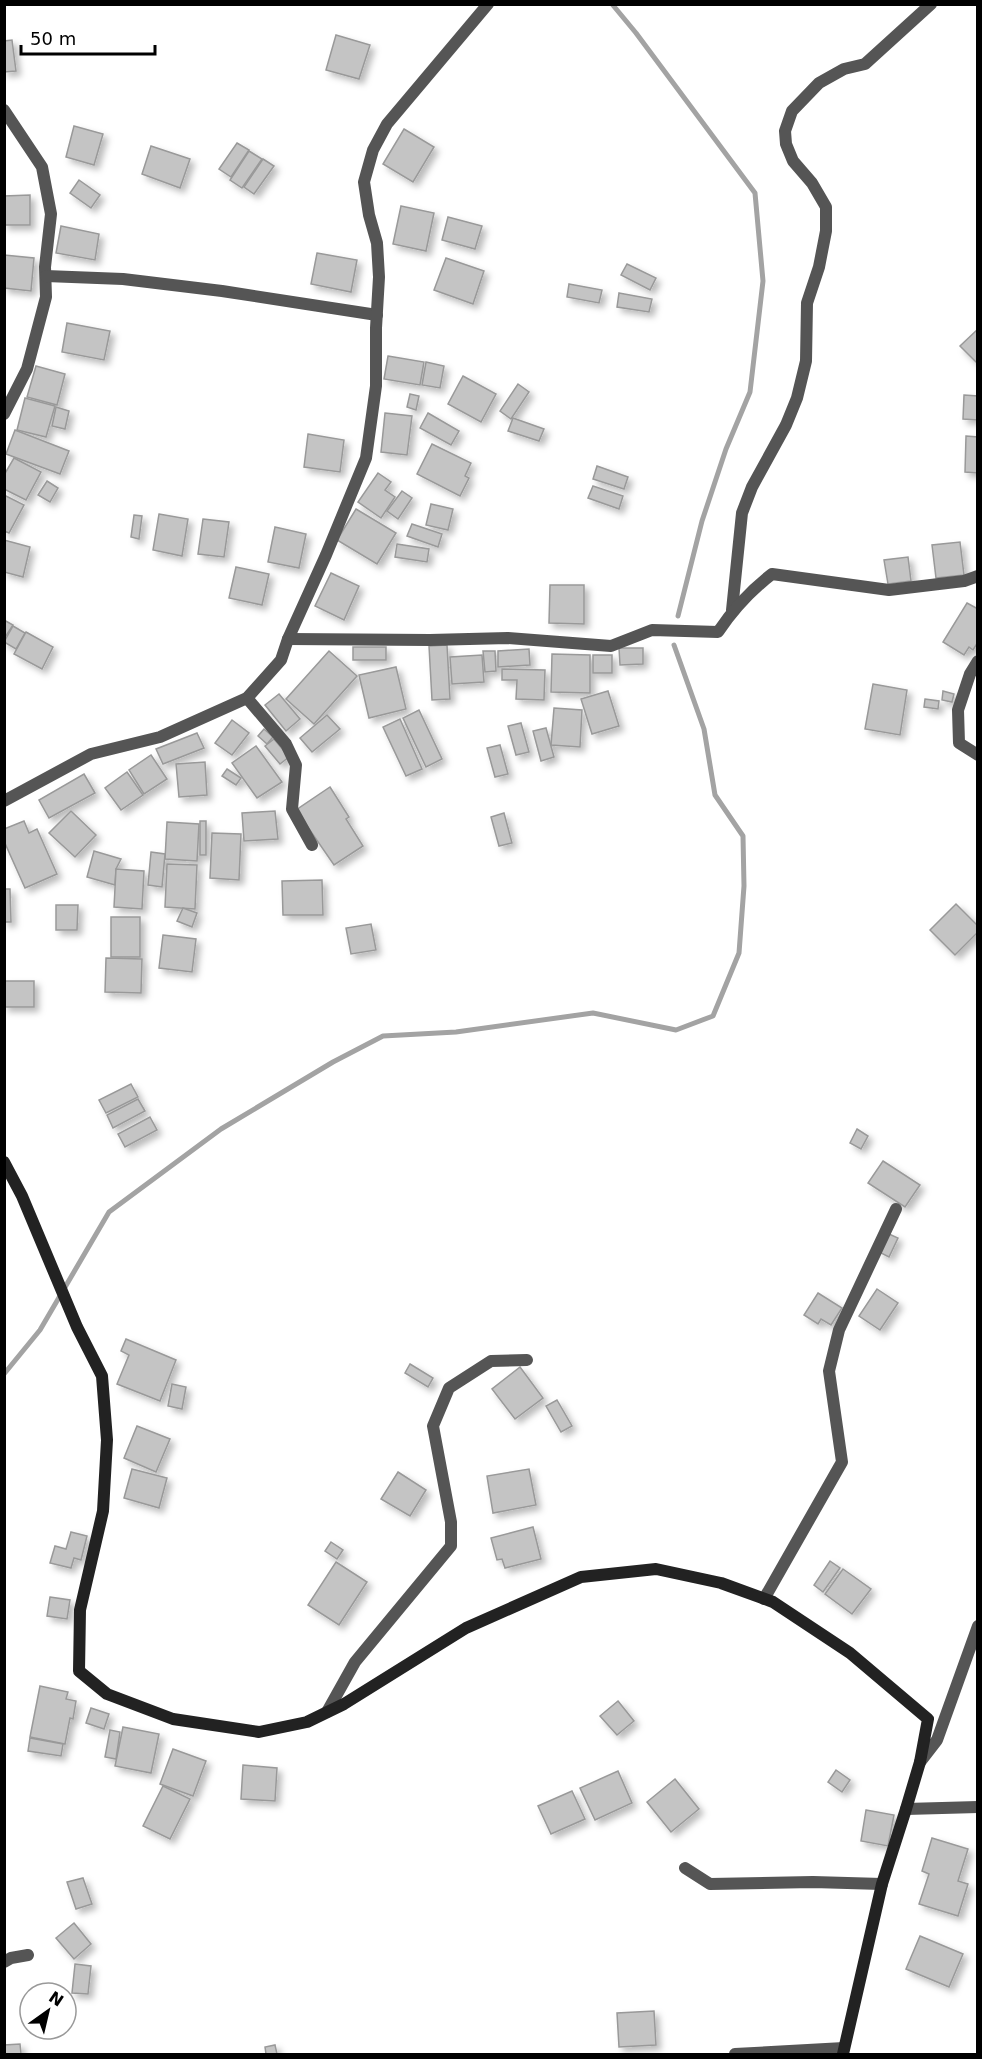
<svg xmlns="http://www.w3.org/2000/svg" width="982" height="2059" viewBox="0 0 982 2059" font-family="'DejaVu Sans',sans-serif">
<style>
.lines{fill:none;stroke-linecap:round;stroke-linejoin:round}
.stream{stroke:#a3a3a3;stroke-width:5}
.building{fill:#c4c4c4;stroke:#999;stroke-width:1.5;filter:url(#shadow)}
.street{stroke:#555;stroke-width:12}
.secondary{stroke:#222;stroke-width:12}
</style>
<defs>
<filter id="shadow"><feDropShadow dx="4.5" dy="4.5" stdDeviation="3" flood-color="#0004"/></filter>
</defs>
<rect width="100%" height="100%" fill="#fff"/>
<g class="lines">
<g class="stream">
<polyline points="612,4 636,33 755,193 763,281 750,392 726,449 702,521 678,616"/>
<polyline points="4,1374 40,1330 109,1212 221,1129 333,1062 383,1036 456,1032 593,1013 676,1030 713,1016 739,953 744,886 743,836 715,795 704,729 674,645"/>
</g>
</g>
<g class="building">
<polygon points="336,35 370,45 359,79 326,70"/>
<polygon points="12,40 16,71 4,72 4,41"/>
<polygon points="74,126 103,134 94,165 66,157"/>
<polygon points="404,129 434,147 413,182 383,164"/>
<polygon points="237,143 249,150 231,177 219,169"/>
<polygon points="151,146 190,159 180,188 142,174"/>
<polygon points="249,151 262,159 242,188 230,180"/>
<polygon points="263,159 274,166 254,194 244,187"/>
<polygon points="79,180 100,195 91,208 70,193"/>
<polygon points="30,195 30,225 4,225 4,196"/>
<polygon points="401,206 434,213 426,251 393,244"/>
<polygon points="448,217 482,226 475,249 442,240"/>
<polygon points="61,226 99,234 95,260 56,253"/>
<polygon points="317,253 357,260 351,292 311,284"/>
<polygon points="4,255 34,258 31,291 4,288"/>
<polygon points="446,258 484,271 473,304 434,290"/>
<polygon points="627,264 656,278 650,290 621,275"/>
<polygon points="569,284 602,290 599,303 567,297"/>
<polygon points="619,293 652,299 649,312 617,307"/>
<polygon points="67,323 110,331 104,360 62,352"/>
<polygon points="978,329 978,364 960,346"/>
<polygon points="388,356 424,362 420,385 384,379"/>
<polygon points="426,362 444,366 440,388 422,385"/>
<polygon points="36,366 65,374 57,405 27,397"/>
<polygon points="463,376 496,394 481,422 448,404"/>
<polygon points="518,384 529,392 511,419 500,411"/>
<polygon points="410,394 419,396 416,410 407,407"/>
<polygon points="964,395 978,396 978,420 963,419"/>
<polygon points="25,398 55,406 46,437 17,430"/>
<polygon points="56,407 69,411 65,429 52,426"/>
<polygon points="385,413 412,416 407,455 381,452"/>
<polygon points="428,413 459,431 451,445 420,428"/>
<polygon points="513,418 544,429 539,441 508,431"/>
<polygon points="15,430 69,451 60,474 6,454"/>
<polygon points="308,434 344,440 340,472 304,467"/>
<polygon points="966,436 978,437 978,473 965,472"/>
<polygon points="432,444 471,463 465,476 469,478 460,496 417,474"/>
<polygon points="14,458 41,472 26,500 4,489 4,475"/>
<polygon points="597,466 628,477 624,489 593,479"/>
<polygon points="378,473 391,482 385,490 395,497 381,518 358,502"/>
<polygon points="47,481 58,488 50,502 38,495"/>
<polygon points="593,486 623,496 619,509 588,498"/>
<polygon points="402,491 412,498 398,519 387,511"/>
<polygon points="4,495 24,505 9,533 4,531"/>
<polygon points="431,504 453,509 448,530 426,525"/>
<polygon points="356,509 396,533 377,564 337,540"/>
<polygon points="159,514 188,519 182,556 153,550"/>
<polygon points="134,515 142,516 139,539 131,537"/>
<polygon points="203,519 229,522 224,557 198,554"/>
<polygon points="412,524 442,534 438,547 407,536"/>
<polygon points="275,527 306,534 299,568 268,562"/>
<polygon points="4,540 30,547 23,577 4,572"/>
<polygon points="960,542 964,575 936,578 932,545"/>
<polygon points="397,544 429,549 427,562 395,557"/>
<polygon points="908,557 911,581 888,584 884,560"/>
<polygon points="236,567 269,574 262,605 229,598"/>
<polygon points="331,573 359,586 344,620 315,606"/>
<polygon points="550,585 584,585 584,624 549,623"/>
<polygon points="967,603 978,609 978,642 973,650 969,647 964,655 943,642"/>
<polygon points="4,620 13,625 4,639"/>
<polygon points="13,626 25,633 16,649 4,642"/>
<polygon points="26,632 53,647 42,669 14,654"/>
<polygon points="447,645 450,699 432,700 429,646"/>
<rect x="353" y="647" width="33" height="13"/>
<polygon points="619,648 643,648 643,664 620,665"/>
<polygon points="529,649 530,665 498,667 498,651"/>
<polygon points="329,651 357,676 314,724 286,699"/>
<polygon points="483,651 495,651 496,671 485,672"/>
<polygon points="552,654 590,655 590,693 551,692"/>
<polygon points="482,655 484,682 452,684 450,657"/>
<rect x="593" y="655" width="19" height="18"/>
<polygon points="396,667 406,709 369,718 359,675"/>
<polygon points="502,669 545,670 544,700 516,699 517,680 502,680"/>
<polygon points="873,684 907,690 900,735 865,729"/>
<polygon points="608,691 619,726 592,734 581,699"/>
<polygon points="943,691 954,694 952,702 942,700"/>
<polygon points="279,694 300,719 286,731 265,705"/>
<polygon points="925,699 939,701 938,709 924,707"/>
<polygon points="554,708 582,710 580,747 551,745"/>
<polygon points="419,710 442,759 426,767 403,718"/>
<polygon points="327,715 340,729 312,752 300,738"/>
<polygon points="400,719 422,769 406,776 383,727"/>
<polygon points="232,720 249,733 232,755 215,743"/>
<polygon points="521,723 529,752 516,755 508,726"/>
<polygon points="546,728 554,757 541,761 533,731"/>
<polygon points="264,729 273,737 267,744 258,736"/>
<polygon points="197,733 204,748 163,764 156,749"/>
<polygon points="274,739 289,757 280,764 265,746"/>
<polygon points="500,745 508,774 495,777 487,748"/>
<polygon points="256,746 282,782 257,798 232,763"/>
<polygon points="151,755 167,779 144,794 129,770"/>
<polygon points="205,762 207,795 179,797 176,764"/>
<polygon points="227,769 241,778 236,785 222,776"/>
<polygon points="127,772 143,795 121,810 105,788"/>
<polygon points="84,774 95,793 49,818 39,800"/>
<polygon points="330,787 349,817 346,819 363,846 334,865 296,810"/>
<polygon points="71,811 96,835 75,857 49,833"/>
<polygon points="275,811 278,839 244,841 242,813"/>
<polygon points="504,813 512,843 499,846 491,817"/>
<polygon points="24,821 29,833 37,829 57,874 25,888 4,841 4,829"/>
<rect x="200" y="821" width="6" height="34"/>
<polygon points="167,822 199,824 197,861 165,859"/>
<polygon points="212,833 241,834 239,880 210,878"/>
<polygon points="94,851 121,859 116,869 115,885 87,877"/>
<polygon points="151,852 165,854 162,887 148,885"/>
<polygon points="167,864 197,865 195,909 165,907"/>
<polygon points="116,869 144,871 142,909 114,907"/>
<polygon points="322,880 323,915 283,915 282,881"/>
<polygon points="4,889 10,889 11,922 4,922"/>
<polygon points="956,904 978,926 978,932 955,955 930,930"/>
<polygon points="56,905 78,905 77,930 56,930"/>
<polygon points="183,908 197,913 192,927 177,921"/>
<rect x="111" y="917" width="29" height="40"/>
<polygon points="371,924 376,950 351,954 346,928"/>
<polygon points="163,935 196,939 192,972 159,968"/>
<polygon points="106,958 142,959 141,993 105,992"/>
<rect x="4" y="981" width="30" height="26"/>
<polygon points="131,1084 138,1097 106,1113 99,1100"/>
<polygon points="138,1099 145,1111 113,1128 107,1115"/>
<polygon points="150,1117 157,1130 125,1147 118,1134"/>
<polygon points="857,1129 868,1136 861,1149 850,1143"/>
<polygon points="883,1161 920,1185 905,1207 868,1183"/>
<polygon points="889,1234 898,1238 889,1257 879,1252"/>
<polygon points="877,1289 898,1303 880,1330 859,1316"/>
<polygon points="818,1293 842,1308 831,1325 821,1319 818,1324 804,1315"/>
<polygon points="126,1339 176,1360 160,1401 117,1384 129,1355 121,1351"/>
<polygon points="410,1364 433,1378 428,1387 405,1373"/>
<polygon points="520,1367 543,1398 515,1419 492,1389"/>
<polygon points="172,1384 186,1387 182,1409 168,1406"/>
<polygon points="557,1400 572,1426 561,1432 546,1406"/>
<polygon points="137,1426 170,1439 156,1472 124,1458"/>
<polygon points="132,1469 167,1478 159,1508 124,1498"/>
<polygon points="529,1469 536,1505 493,1513 487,1476"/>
<polygon points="398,1472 426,1490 410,1516 381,1499"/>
<polygon points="533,1527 541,1559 505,1568 502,1559 497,1560 491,1538"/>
<polygon points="71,1532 87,1536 81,1560 74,1558 71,1568 50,1563 55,1546 66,1549"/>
<polygon points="331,1542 343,1550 337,1559 325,1551"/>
<polygon points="830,1561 840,1568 823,1592 814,1585"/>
<polygon points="336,1562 367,1582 339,1625 308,1605"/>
<polygon points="843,1569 871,1589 852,1614 825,1594"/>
<polygon points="50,1597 70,1600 67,1619 47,1616"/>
<polygon points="40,1686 68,1692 66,1699 76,1701 73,1719 70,1718 65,1744 30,1737"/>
<polygon points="618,1701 634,1721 617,1735 600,1716"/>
<polygon points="91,1708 109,1714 104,1729 86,1723"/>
<polygon points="123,1727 159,1734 151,1773 115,1766"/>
<polygon points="110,1730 120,1732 116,1759 105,1757"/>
<polygon points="30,1738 63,1744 61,1756 28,1751"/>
<polygon points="173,1749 206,1761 193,1796 160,1784"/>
<polygon points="243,1765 277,1768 275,1801 241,1799"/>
<polygon points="836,1770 850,1780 842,1792 828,1782"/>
<polygon points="618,1771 632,1803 595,1820 580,1788"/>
<polygon points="675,1779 699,1809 671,1832 647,1802"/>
<polygon points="163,1786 190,1799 170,1839 143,1826"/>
<polygon points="572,1791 585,1819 551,1834 538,1806"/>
<polygon points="866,1810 894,1815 888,1846 861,1841"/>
<polygon points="932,1838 968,1849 958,1881 968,1884 958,1916 919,1904 929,1874 922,1871"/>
<polygon points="83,1878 92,1904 76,1909 67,1882"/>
<polygon points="74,1923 91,1944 74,1959 56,1938"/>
<polygon points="920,1936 963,1954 949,1987 906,1969"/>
<polygon points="75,1964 91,1966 88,1994 72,1993"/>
<polygon points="654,2011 656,2045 619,2047 617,2013"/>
<polygon points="20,2044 21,2054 4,2054 4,2045"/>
<polygon points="275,2045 277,2054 266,2054 265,2047"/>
</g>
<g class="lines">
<g class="street">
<polyline points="4,110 42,167 51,214 45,267 46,297 27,369 4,414"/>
<polyline points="46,276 123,279 222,291 377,315"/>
<polyline points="732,610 742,513 752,487 786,425 797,398 806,361 807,303 819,267 826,231 826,207 812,183 793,161 786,144 785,131 792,111 819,83 844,69 865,64 931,4"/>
<path d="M288 639 430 640 508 638 611 646 652 630 718 632C734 608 750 591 772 574L889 590 964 581 978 576"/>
<polyline points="978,661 970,674 958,710 959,743 978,755"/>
<polyline points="247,698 286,744 296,765 292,809 312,845"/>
<polyline points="4,801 91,754 160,737 247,698 281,660 288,639 326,555 366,458 376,386 376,328 379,277 377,243 369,215 364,182 373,150 387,124 488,4"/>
<polyline points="764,1599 842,1462 829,1371 839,1330 896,1209"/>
<polyline points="327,1712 355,1662 451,1546 451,1522 433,1426 449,1388 491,1361 527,1360"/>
<polyline points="920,1762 937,1740 978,1626"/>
<polyline points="906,1809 978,1807"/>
<polyline points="685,1868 710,1884 813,1882 882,1884"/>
<polyline points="4,1962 11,1958 28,1955"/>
<polyline points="735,2054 844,2048"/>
</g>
<polyline class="secondary" points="4,1162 22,1196 77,1327 102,1376 107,1440 103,1511 80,1610 79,1671 107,1694 173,1719 259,1732 307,1722 344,1704 466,1628 581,1577 656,1569 721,1583 773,1602 850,1653 928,1719 920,1762 906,1809 882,1884 843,2054"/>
</g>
<rect width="982" height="2059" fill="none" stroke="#000000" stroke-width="12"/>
<g transform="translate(48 2011) rotate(34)"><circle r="28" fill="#ffffff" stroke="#999999" stroke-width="1.5"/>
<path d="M0-4.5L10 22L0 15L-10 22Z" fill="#000000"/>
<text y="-9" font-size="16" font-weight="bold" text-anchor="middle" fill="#000000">N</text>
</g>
<path d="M21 45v9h134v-9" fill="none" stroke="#000000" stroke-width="3"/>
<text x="30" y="45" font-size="18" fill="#000000" stroke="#ffffff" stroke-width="4.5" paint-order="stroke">50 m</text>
</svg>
